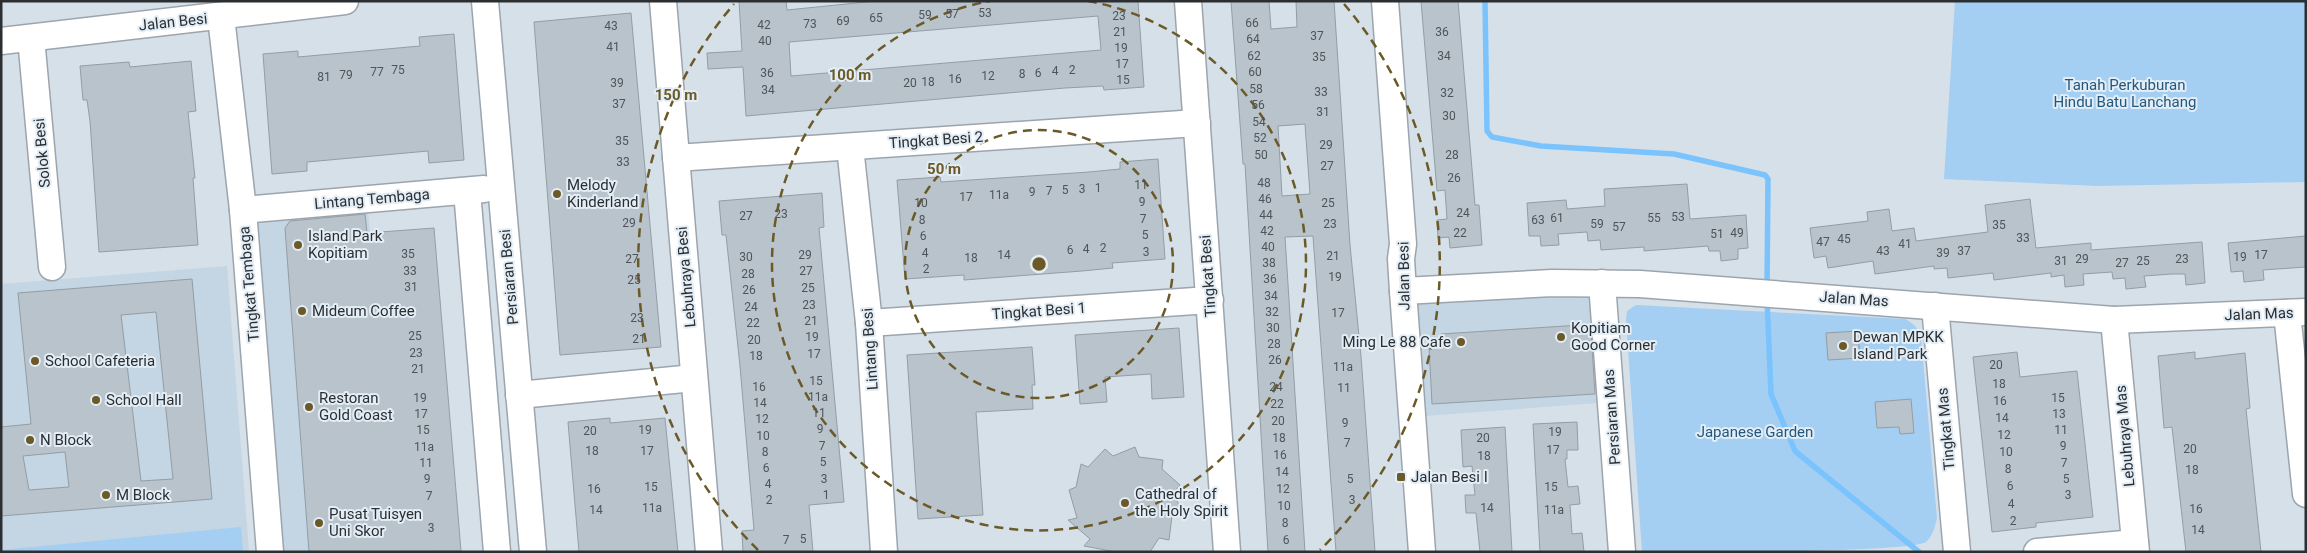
<svg xmlns="http://www.w3.org/2000/svg" width="2307" height="553" viewBox="0 0 2307 553" font-family="Roboto,sans-serif">
<style>
.built{fill:#c4d5e3}
.green{fill:#a4cef2}
.lines{fill:none;stroke-linecap:round;stroke-linejoin:round}
.stream{stroke:#7ac3fd;stroke-width:5.5}
.building{fill:#b9c3cc;stroke:#939da5;fill-rule:evenodd}
.minor-casing{stroke:#9ca5ad;stroke-width:29}
.minor{stroke:#fff;stroke-width:26}
.ring{fill:none;stroke:#6b5a28;stroke-width:2.5;stroke-dasharray:9 6}
.poi-dot{fill:#6b5a28;stroke:#e3edf6;stroke-width:2}
.labels{text-anchor:middle;stroke-width:4;stroke-linejoin:round;paint-order:stroke}
.number-label{font-size:12px;fill:#4e5458}
.street-label{font-size:15px;fill:#2b2f32;stroke:#e3edf6}
.park-label{font-size:15px;fill:#23587e;stroke:#e3edf6}
.poi-label{font-size:15px;fill:#2b2f32;stroke:#e3edf6;text-anchor:start}
.centre{fill:#6b5a28;stroke:#e3edf6;stroke-width:2.5}
.ring-label{font-size:15px;text-anchor:middle;font-weight:bold;fill:#6b5a28;stroke:#e3edf6;stroke-width:4;stroke-linejoin:round;paint-order:stroke}
</style>
<rect width="100%" height="100%" fill="#d6e0e9"/>
<g class="built">
<polygon points="367,199 398,552 270,552 243,210"/>
<polygon points="227,266 249,552 1,552 1,284"/>
<polygon points="1602,283 1611,402 1412,417 1403,291"/>
</g>
<g class="green">
<polygon points="1955,1 2306,1 2306,182 2097,186 1944,179"/>
<path d="M1636 305 1905 319C1914 324 1918 327 1921 337L1937 518C1935 526 1933 536 1926 542 1907 553 1682 552 1642 552L1626 319 1627 311Z"/>
<polygon points="241,527 243,552 1,552 1,550"/>
</g>
<g class="lines">
<g class="stream">
<polyline points="1485,1 1487,131 1492,137 1541,146 1674,154 1765,175 1768,179 1767,288"/>
<polyline points="1767,299 1771,394 1795,451 1919,552"/>
</g>
</g>
<g class="building">
<path d="M739 1H786L787 10 876 1H1138L1144 87 1104 90 1103 86 1065 88 746 116 743 67 708 69 707 53 742 51ZM1098 16 1101 50 791 76 789 42Z"/>
<path d="M1231 1H1269L1271 29 1297 27 1296 1H1334L1350 245 1361 356 1375 552H1336L1313 236 1285 237 1305 552H1268L1245 164H1243ZM1305 124 1310 194 1282 196 1278 126Z"/>
<polygon points="1421,1 1458,1 1475,205 1479,205 1482,245 1450,248 1449,237 1438,238 1437,220 1447,219 1445,190 1437,191"/>
<polygon points="631,13 661,347 560,355 534,22"/>
<polygon points="454,34 464,160 429,163 428,151 307,162 307,171 272,174 263,54 298,51 298,57 420,46 419,37"/>
<polygon points="191,61 196,111 188,112 195,178 193,178 198,245 99,252 90,121 87,100 83,100 80,66 129,62 130,67"/>
<polygon points="1158,159 1165,259 1112,263 1113,268 1082,271 964,280 964,275 905,279 897,180 940,177 941,182 1089,172 1120,169 1120,162"/>
<polygon points="1687,184 1690,219 1746,215 1748,248 1738,249 1738,259 1721,261 1720,251 1709,251 1708,246 1644,251 1644,247 1601,250 1600,240 1588,241 1587,232 1558,234 1559,245 1541,246 1540,236 1529,236 1527,203 1566,200 1567,209 1605,206 1604,189"/>
<polygon points="822,193 824,227 819,228 844,502 809,505 813,552 743,552 742,531 754,530 740,366 726,235 722,235 719,201"/>
<polygon points="2030,199 2036,248 2091,243 2091,250 2202,242 2205,283 2186,285 2185,274 2172,274 2144,276 2146,287 2126,289 2125,278 2113,279 2112,272 2083,274 2084,285 2065,287 2064,275 2051,277 2051,273 1994,280 1993,273 1948,278 1947,268 1934,269 1934,266 1875,274 1873,261 1828,268 1826,256 1814,258 1810,228 1868,221 1867,212 1889,209 1892,231 1914,228 1916,241 1988,232 1985,205"/>
<polygon points="365,214 367,233 434,228 461,551 309,552 285,228 290,221"/>
<polygon points="2306,236 2306,267 2263,270 2264,280 2244,282 2243,271 2231,272 2228,243"/>
<path d="M192 279 212 499 1 516V427L31 424 18 293ZM156 312 173 479 141 481 121 315ZM65 452 69 487 29 490 23 456Z"/>
<polygon points="1581,325 1591,332 1595,394 1432,404 1429,347 1441,334"/>
<polygon points="1179,328 1184,397 1152,399 1151,374 1105,377 1107,402 1080,404 1075,335"/>
<polygon points="1858,331 1860,358 1828,360 1826,333"/>
<polygon points="1032,347 1035,385 1032,385 1033,409 976,412 983,515 918,519 907,355"/>
<polygon points="2017,352 2020,377 2077,371 2093,517 2036,523 2036,527 1992,532 1973,357"/>
<polygon points="2195,352 2195,359 2245,353 2250,408 2246,409 2261,552 2186,552 2172,427 2164,428 2158,356"/>
<polygon points="1911,399 1914,433 1900,434 1899,427 1877,428 1875,402"/>
<polygon points="610,418 610,423 665,418 678,552 579,552 568,422"/>
<polygon points="1577,422 1578,450 1567,450 1567,459 1565,459 1568,487 1578,486 1580,504 1570,505 1572,534 1582,533 1584,552 1540,552 1533,424"/>
<polygon points="1505,427 1512,552 1480,552 1476,513 1466,513 1465,495 1475,495 1472,466 1463,467 1461,430"/>
<polygon points="1135,447 1139,457 1163,460 1162,469 1180,485 1174,492 1182,514 1172,516 1169,540 1159,538 1150,552 1116,552 1084,546 1090,539 1068,520 1077,518 1069,490 1076,487 1081,464 1088,467 1105,449 1113,456"/>
</g>
<g class="lines">
<g class="minor-casing">
<g id="minor">
<polyline points="485,1 533,552"/>
<polyline points="663,1 709,552"/>
<polyline points="1188,1 1227,552"/>
<polyline points="1385,1 1403,244 1401,259 1403,291 1422,552"/>
<polyline points="221,17 243,210 270,552"/>
<polyline points="31,38 52,267"/>
<polyline points="1,41 345,1"/>
<polyline points="850,147 869,323 884,552"/>
<polyline points="676,158 1197,123"/>
<polyline points="467,191 497,552"/>
<polyline points="243,210 484,189"/>
<polyline points="1602,283 1622,552"/>
<polyline points="1403,291 1552,283 1640,284 2114,320 2306,312"/>
<polyline points="1935,306 1957,552"/>
<polyline points="2287,313 2306,494"/>
<polyline points="2114,320 2136,552"/>
<polyline points="869,323 1210,300"/>
<polyline points="519,395 694,378"/>
<polyline points="2037,552 2135,543"/>
</g>
</g>
<use href="#minor" class="minor"/>
</g>
<g class="ring">
<circle cx="1039" cy="264" r="134"/>
<path d="M1088 1A267 267 0 1 1 990 1"/>
<path d="M758 550A401 401 0 0 1 734 4M1344 4A401 401 0 0 1 1320 550"/>
</g>
<g class="poi-dot">
<circle cx="557" cy="194" r="5"/>
<circle cx="298" cy="245" r="5"/>
<circle cx="302" cy="311" r="5"/>
<circle cx="1561" cy="337" r="5"/>
<circle cx="1461" cy="342" r="5"/>
<circle cx="1843" cy="346" r="5"/>
<circle cx="35" cy="361" r="5"/>
<circle cx="96" cy="400" r="5"/>
<circle cx="309" cy="407" r="5"/>
<circle cx="30" cy="440" r="5"/>
<rect x="1396" y="472" width="10" height="10" rx="2.5"/>
<circle cx="106" cy="495" r="5"/>
<circle cx="1125" cy="503" r="5"/>
<circle cx="319" cy="523" r="5"/>
</g>
<g class="labels">
<g class="number-label">
<text x="985" y="17">53</text>
<text x="952" y="18">57</text>
<text x="925" y="19">59</text>
<text x="1119" y="20">23</text>
<text x="876" y="22">65</text>
<text x="843" y="25">69</text>
<text x="1252" y="27">66</text>
<text x="810" y="28">73</text>
<text x="764" y="29">42</text>
<text x="611" y="30">43</text>
<text x="1120" y="36">21</text>
<text x="1442" y="36">36</text>
<text x="1317" y="40">37</text>
<text x="1253" y="43">64</text>
<text x="765" y="45">40</text>
<text x="613" y="51">41</text>
<text x="1121" y="52">19</text>
<text x="1254" y="60">62</text>
<text x="1444" y="60">34</text>
<text x="1319" y="61">35</text>
<text x="1122" y="68">17</text>
<text x="398" y="74">75</text>
<text x="1072" y="74">2</text>
<text x="1055" y="75">4</text>
<text x="377" y="76">77</text>
<text x="1255" y="76">60</text>
<text x="767" y="77">36</text>
<text x="1038" y="77">6</text>
<text x="1022" y="78">8</text>
<text x="346" y="79">79</text>
<text x="988" y="80">12</text>
<text x="324" y="81">81</text>
<text x="955" y="83">16</text>
<text x="1123" y="84">15</text>
<text x="928" y="86">18</text>
<text x="617" y="87">39</text>
<text x="910" y="87">20</text>
<text x="1256" y="93">58</text>
<text x="768" y="94">34</text>
<text x="1321" y="96">33</text>
<text x="1447" y="97">32</text>
<text x="619" y="108">37</text>
<text x="1258" y="109">56</text>
<text x="1323" y="116">31</text>
<text x="1449" y="120">30</text>
<text x="1259" y="126">54</text>
<text x="1260" y="142">52</text>
<text x="622" y="145">35</text>
<text x="1326" y="149">29</text>
<text x="1261" y="159">50</text>
<text x="1452" y="159">28</text>
<text x="623" y="166">33</text>
<text x="1327" y="170">27</text>
<text x="1454" y="182">26</text>
<text x="1264" y="187">48</text>
<text x="1141" y="189">11</text>
<text x="1098" y="192">1</text>
<text x="1082" y="193">3</text>
<text x="1065" y="194">5</text>
<text x="1049" y="195">7</text>
<text x="1032" y="196">9</text>
<text x="999" y="199">11a</text>
<text x="966" y="201">17</text>
<text x="1265" y="203">46</text>
<text x="1142" y="206">9</text>
<text x="921" y="207">10</text>
<text x="1328" y="207">25</text>
<text x="1463" y="217">24</text>
<text x="781" y="218">23</text>
<text x="1266" y="219">44</text>
<text x="746" y="220">27</text>
<text x="1678" y="221">53</text>
<text x="1557" y="222">61</text>
<text x="1654" y="222">55</text>
<text x="1143" y="223">7</text>
<text x="922" y="224">8</text>
<text x="1538" y="224">63</text>
<text x="629" y="227">29</text>
<text x="1330" y="228">23</text>
<text x="1597" y="228">59</text>
<text x="1999" y="229">35</text>
<text x="1619" y="231">57</text>
<text x="1267" y="235">42</text>
<text x="1460" y="237">22</text>
<text x="1737" y="237">49</text>
<text x="1717" y="238">51</text>
<text x="1145" y="239">5</text>
<text x="923" y="240">6</text>
<text x="2023" y="242">33</text>
<text x="1844" y="243">45</text>
<text x="1823" y="246">47</text>
<text x="1905" y="248">41</text>
<text x="1268" y="251">40</text>
<text x="1103" y="252">2</text>
<text x="1086" y="253">4</text>
<text x="1070" y="254">6</text>
<text x="1883" y="255">43</text>
<text x="1964" y="255">37</text>
<text x="1146" y="256">3</text>
<text x="925" y="257">4</text>
<text x="1943" y="257">39</text>
<text x="408" y="258">35</text>
<text x="805" y="259">29</text>
<text x="1004" y="259">14</text>
<text x="2261" y="259">17</text>
<text x="1333" y="260">21</text>
<text x="746" y="261">30</text>
<text x="2240" y="261">19</text>
<text x="971" y="262">18</text>
<text x="632" y="263">27</text>
<text x="2082" y="263">29</text>
<text x="2182" y="263">23</text>
<text x="2061" y="265">31</text>
<text x="2143" y="265">25</text>
<text x="1269" y="267">38</text>
<text x="2122" y="267">27</text>
<text x="926" y="273">2</text>
<text x="410" y="275">33</text>
<text x="806" y="275">27</text>
<text x="748" y="278">28</text>
<text x="1335" y="281">19</text>
<text x="1270" y="283">36</text>
<text x="634" y="284">25</text>
<text x="411" y="291">31</text>
<text x="808" y="292">25</text>
<text x="749" y="294">26</text>
<text x="1271" y="300">34</text>
<text x="809" y="309">23</text>
<text x="751" y="311">24</text>
<text x="1272" y="316">32</text>
<text x="1338" y="317">17</text>
<text x="637" y="322">23</text>
<text x="811" y="325">21</text>
<text x="753" y="327">22</text>
<text x="1273" y="332">30</text>
<text x="415" y="340">25</text>
<text x="812" y="341">19</text>
<text x="639" y="343">21</text>
<text x="754" y="344">20</text>
<text x="1274" y="348">28</text>
<text x="416" y="357">23</text>
<text x="814" y="358">17</text>
<text x="756" y="360">18</text>
<text x="1275" y="364">26</text>
<text x="1996" y="369">20</text>
<text x="1343" y="371">11a</text>
<text x="418" y="373">21</text>
<text x="816" y="385">15</text>
<text x="1999" y="388">18</text>
<text x="759" y="391">16</text>
<text x="1276" y="391">24</text>
<text x="1344" y="392">11</text>
<text x="818" y="401">11a</text>
<text x="420" y="402">19</text>
<text x="2058" y="402">15</text>
<text x="2000" y="405">16</text>
<text x="760" y="407">14</text>
<text x="1277" y="408">22</text>
<text x="819" y="417">11</text>
<text x="421" y="418">17</text>
<text x="2059" y="418">13</text>
<text x="2002" y="422">14</text>
<text x="762" y="423">12</text>
<text x="1278" y="425">20</text>
<text x="1345" y="427">9</text>
<text x="820" y="433">9</text>
<text x="423" y="434">15</text>
<text x="645" y="434">19</text>
<text x="2061" y="434">11</text>
<text x="590" y="435">20</text>
<text x="1555" y="436">19</text>
<text x="2004" y="439">12</text>
<text x="763" y="440">10</text>
<text x="1279" y="442">18</text>
<text x="1483" y="442">20</text>
<text x="1347" y="447">7</text>
<text x="822" y="450">7</text>
<text x="2063" y="450">9</text>
<text x="424" y="451">11a</text>
<text x="2190" y="453">20</text>
<text x="1553" y="454">17</text>
<text x="592" y="455">18</text>
<text x="647" y="455">17</text>
<text x="765" y="456">8</text>
<text x="2006" y="456">10</text>
<text x="1280" y="459">16</text>
<text x="1484" y="460">18</text>
<text x="823" y="466">5</text>
<text x="426" y="467">11</text>
<text x="2064" y="467">7</text>
<text x="766" y="472">6</text>
<text x="2008" y="473">8</text>
<text x="2192" y="474">18</text>
<text x="1282" y="476">14</text>
<text x="427" y="483">9</text>
<text x="824" y="483">3</text>
<text x="1350" y="483">5</text>
<text x="2066" y="483">5</text>
<text x="768" y="488">4</text>
<text x="2010" y="490">6</text>
<text x="651" y="491">15</text>
<text x="1551" y="491">15</text>
<text x="594" y="493">16</text>
<text x="1283" y="493">12</text>
<text x="826" y="499">1</text>
<text x="2068" y="499">3</text>
<text x="429" y="500">7</text>
<text x="769" y="504">2</text>
<text x="1352" y="504">3</text>
<text x="2011" y="508">4</text>
<text x="1284" y="510">10</text>
<text x="652" y="512">11a</text>
<text x="1487" y="512">14</text>
<text x="2196" y="513">16</text>
<text x="596" y="514">14</text>
<text x="1554" y="514">11a</text>
<text x="2013" y="525">2</text>
<text x="1285" y="527">8</text>
<text x="431" y="532">3</text>
<text x="2198" y="534">14</text>
<text x="803" y="543">5</text>
<text x="786" y="544">7</text>
<text x="1286" y="544">6</text>
</g>
<g class="street-label">
<text transform="translate(173 22) rotate(-6)" y="5">Jalan Besi</text>
<text transform="translate(936 140) rotate(-4)" y="5">Tingkat Besi 2</text>
<text transform="translate(42 153) rotate(-95)" y="5">Solok Besi</text>
<text transform="translate(372 199) rotate(-5)" y="5">Lintang Tembaga</text>
<text transform="translate(1208 276) rotate(-94)" y="5">Tingkat Besi</text>
<text transform="translate(1404 276) rotate(-91)" y="5">Jalan Besi</text>
<text transform="translate(509 277) rotate(-95)" y="5">Persiaran Besi</text>
<text transform="translate(686 277) rotate(-95)" y="5">Lebuhraya Besi</text>
<text transform="translate(249 284) rotate(-95)" y="5">Tingkat Tembaga</text>
<text transform="translate(1854 299) rotate(4)" y="5">Jalan Mas</text>
<text transform="translate(1039 311) rotate(-4)" y="5">Tingkat Besi 1</text>
<text transform="translate(2259 314) rotate(-2)" y="5">Jalan Mas</text>
<text transform="translate(870 349) rotate(-94)" y="5">Lintang Besi</text>
<text transform="translate(1612 417) rotate(-94)" y="5">Persiaran Mas</text>
<text transform="translate(1946 429) rotate(-95)" y="5">Tingkat Mas</text>
<text transform="translate(2125 436) rotate(-95)" y="5">Lebuhraya Mas</text>
</g>
<g class="park-label">
<text x="2125" y="90">Tanah Perkuburan<tspan x="2125" dy="17">Hindu Batu Lanchang</tspan></text>
<text x="1755" y="437">Japanese Garden</text>
</g>
<g class="poi-label">
<text x="567" y="190">Melody<tspan x="567" dy="17">Kinderland</tspan></text>
<text x="308" y="241">Island Park<tspan x="308" dy="17">Kopitiam</tspan></text>
<text x="312" y="316">Mideum Coffee</text>
<text x="1571" y="333">Kopitiam<tspan x="1571" dy="17">Good Corner</tspan></text>
<text x="1853" y="342">Dewan MPKK<tspan x="1853" dy="17">Island Park</tspan></text>
<text x="1451" y="347" text-anchor="end">Ming Le 88 Cafe</text>
<text x="45" y="366">School Cafeteria</text>
<text x="319" y="403">Restoran<tspan x="319" dy="17">Gold Coast</tspan></text>
<text x="106" y="405">School Hall</text>
<text x="40" y="445">N Block</text>
<text x="1411" y="482">Jalan Besi I</text>
<text x="1135" y="499">Cathedral of<tspan x="1135" dy="17">the Holy Spirit</tspan></text>
<text x="116" y="500">M Block</text>
<text x="329" y="519">Pusat Tuisyen<tspan x="329" dy="17">Uni Skor</tspan></text>
</g>
</g>
<circle cx="1039" cy="264" r="8" class="centre"/>
<g class="ring-label">
<text x="850" y="80">100 m</text>
<text x="676" y="100">150 m</text>
<text x="944" y="174">50 m</text>
</g>
<rect width="2307" height="553" fill="none" stroke="#2b2f32" stroke-width="5"/>
</svg>
